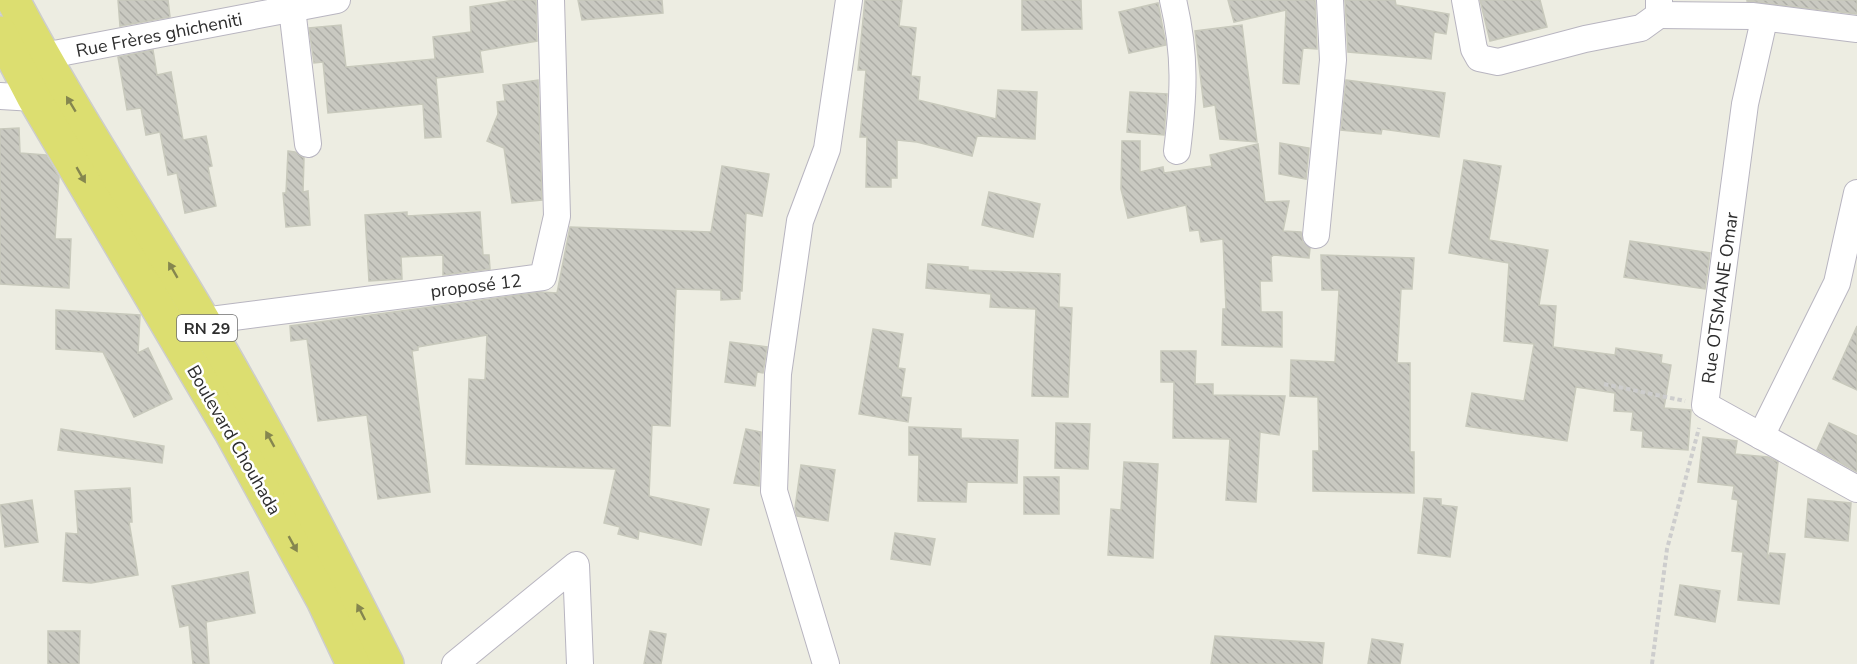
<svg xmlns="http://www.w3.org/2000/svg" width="1857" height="664" viewBox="0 0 1857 664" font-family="'Nunito Sans',sans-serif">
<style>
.building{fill:url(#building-back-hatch);stroke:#c8c9bc;stroke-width:1.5}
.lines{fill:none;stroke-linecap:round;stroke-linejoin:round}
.minor-casing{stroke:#b8b5c0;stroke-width:28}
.trunk-casing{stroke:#cdcdcd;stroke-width:36}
.path{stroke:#cdcdcd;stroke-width:4;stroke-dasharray:4.5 3;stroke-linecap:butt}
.minor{stroke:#fff;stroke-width:26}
.trunk{stroke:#dcde70;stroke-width:33}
.oneway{fill:#85864f}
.labels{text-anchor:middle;stroke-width:5;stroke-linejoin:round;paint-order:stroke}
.shield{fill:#fff;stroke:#6d6d6d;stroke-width:1.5}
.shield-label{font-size:16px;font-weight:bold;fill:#2e2e2e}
.street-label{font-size:18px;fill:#2e2e2e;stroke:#fff}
</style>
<defs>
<pattern id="building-back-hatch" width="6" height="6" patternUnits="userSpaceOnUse" patternTransform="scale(1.5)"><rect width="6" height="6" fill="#c9c9c1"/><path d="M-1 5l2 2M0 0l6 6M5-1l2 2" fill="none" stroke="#adada6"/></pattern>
</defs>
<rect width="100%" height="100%" fill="#edede2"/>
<g class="building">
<polygon points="118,0 168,0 170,17 120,26"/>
<polygon points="515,0 536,0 537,41 480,51 483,72 436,78 441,137 425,138 423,104 328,113 323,62 314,63 309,28 341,25 346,67 435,59 433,37 471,32 470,7"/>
<polygon points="578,0 662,0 663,13 582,20"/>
<polygon points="865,0 902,0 899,26 916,28 911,76 920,77 918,100 996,119 998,90 1037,92 1035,139 977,136 972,156 917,142 897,140 897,178 891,178 891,187 866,187 867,137 860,137 866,70 858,70"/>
<polygon points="1022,0 1081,0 1082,29 1022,30"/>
<polygon points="1228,0 1315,0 1317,49 1303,48 1299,84 1283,83 1286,10 1234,22"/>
<polygon points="1345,0 1395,0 1396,5 1449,14 1446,34 1434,32 1431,59 1348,52"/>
<polygon points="1480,0 1540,0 1547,27 1490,41"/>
<polygon points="1747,0 1857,0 1857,14 1747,1"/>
<polygon points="1158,3 1166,45 1129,53 1119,12"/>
<polygon points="1242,25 1248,73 1257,142 1220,139 1215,105 1204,107 1195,31"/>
<polygon points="153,50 157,75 171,72 183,140 206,136 212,166 208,167 216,206 185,213 177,173 168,175 160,132 146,135 141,108 127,110 118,57"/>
<polygon points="538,80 542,200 512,203 504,148 487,141 498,114 497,102 505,101 503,85"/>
<polygon points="1346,80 1445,93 1439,137 1382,129 1381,134 1341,130"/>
<polygon points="1130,92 1167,94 1164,135 1127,132"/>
<polygon points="19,128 20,153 46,155 59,177 55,239 71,239 69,288 0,284 0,129"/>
<polygon points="1122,141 1140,141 1140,172 1163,167 1164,173 1212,166 1210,155 1258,144 1265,202 1289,201 1283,231 1301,232 1303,242 1310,248 1309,258 1274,255 1271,257 1272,281 1260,281 1261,312 1282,312 1282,347 1222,345 1223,309 1226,309 1223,239 1201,242 1199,230 1190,231 1186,205 1128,218 1121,189"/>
<polygon points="1280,143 1309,148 1306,179 1279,174"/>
<polygon points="288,151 295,152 304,158 303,192 308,191 310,225 286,227 283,193 286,193"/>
<polygon points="1464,160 1501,166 1489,240 1548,250 1539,305 1556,306 1553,347 1615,355 1616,348 1662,355 1661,363 1671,365 1664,408 1691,410 1688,450 1642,447 1643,431 1631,430 1633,412 1614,411 1615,393 1576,387 1567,441 1466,426 1472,393 1524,401 1534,344 1504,341 1509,263 1449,253"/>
<polygon points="722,166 769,174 762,216 746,213 742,291 740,291 740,299 721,300 721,290 676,289 670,426 652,425 649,496 709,509 701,545 639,531 638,539 618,534 620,527 604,523 616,469 466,464 469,379 485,380 487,335 418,347 418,350 412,351 430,492 378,499 367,415 318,421 307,339 291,341 290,326 541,292 557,293 570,227 711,232"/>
<polygon points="989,192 1040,204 1033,237 982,225"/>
<polygon points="407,212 407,216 480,212 483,255 489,255 490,269 443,275 443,255 401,257 402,279 369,281 365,215"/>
<polygon points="1630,241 1710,253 1705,289 1624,277"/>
<polygon points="1321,255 1414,258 1412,289 1401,289 1397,363 1410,363 1410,452 1414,452 1414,493 1313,491 1313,451 1319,451 1318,397 1290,396 1291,360 1335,362 1339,290 1322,290"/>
<polygon points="928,264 968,267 968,270 1060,274 1059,307 1072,308 1068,397 1032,396 1036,309 990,307 991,294 926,288"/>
<polygon points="56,310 140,315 138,353 148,348 172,399 134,417 103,352 56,349"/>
<polygon points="1857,326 1857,390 1833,379"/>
<polygon points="873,329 903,334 898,368 905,369 901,397 911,398 908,422 859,414"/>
<polygon points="730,342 767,347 763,373 757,372 755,386 725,382"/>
<polygon points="1161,351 1196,351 1195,384 1213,384 1213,395 1285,396 1279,435 1260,432 1256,502 1226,500 1230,439 1173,438 1174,382 1161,382"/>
<polygon points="1056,423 1090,424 1088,469 1055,468"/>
<polygon points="1829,423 1857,436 1857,472 1817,450"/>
<polygon points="909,427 961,429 961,438 1018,440 1017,483 967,482 966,502 918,501 919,455 909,455"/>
<polygon points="61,429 164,446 162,463 58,450"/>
<polygon points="746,429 761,432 759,486 734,483"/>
<polygon points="1703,437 1737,441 1735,454 1768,457 1778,462 1767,559 1770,553 1785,554 1779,604 1738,600 1743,552 1732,551 1738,500 1732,499 1734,486 1698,482"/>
<polygon points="1124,462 1158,464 1153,558 1108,555 1111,509 1121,510"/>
<polygon points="801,465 835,470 828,521 797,516 795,508"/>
<rect x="1024" y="477" width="35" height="37"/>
<polygon points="130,488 132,522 129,522 138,575 91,583 63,581 66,533 78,534 75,491"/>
<polygon points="1424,498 1441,499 1441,505 1457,507 1450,557 1418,553"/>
<polygon points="1808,499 1851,503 1848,541 1805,537"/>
<polygon points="32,500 38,542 5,547 0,505"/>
<polygon points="895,533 935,539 930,565 891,559"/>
<polygon points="248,572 255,613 206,622 209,664 193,664 189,625 180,627 172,586"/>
<polygon points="1680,585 1720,591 1715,622 1675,615"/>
<polygon points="48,631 80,631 79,664 48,664"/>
<polygon points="650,631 666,634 661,664 644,664"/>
<polygon points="1215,636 1324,643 1322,664 1211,664"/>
<polygon points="1372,639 1403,644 1400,664 1368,664"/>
</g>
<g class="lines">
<g class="minor-casing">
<g id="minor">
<polyline points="291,0 308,144"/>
<path d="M1173 0C1186 55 1184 95 1177 151"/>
<polyline points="1465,0 1474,49 1479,58 1498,62 1585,39 1641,28 1659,15 1659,0"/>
<polyline points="1659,15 1752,16 1857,29"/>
<polyline points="1764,20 1745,104 1705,405 1857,489"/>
<polyline points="28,59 337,0"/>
<polyline points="0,96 34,98"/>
<polyline points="1316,235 1333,60 1330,0"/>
<polyline points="203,321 543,277 557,216 551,0"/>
<polyline points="1761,436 1837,283 1857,193"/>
<polyline points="455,664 576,565 580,664"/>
<polyline points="826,664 774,491 778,374 800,221 827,149 849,0"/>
</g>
</g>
<g class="trunk-casing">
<g id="trunk">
<path d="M13 0C71 110 140 213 203 320 269 432 329 548 387 664"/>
<polyline points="0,33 34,98 231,432 323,600 353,664"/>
</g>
</g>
<g class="path">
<polyline points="1604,384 1685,401"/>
<polyline points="1652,664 1667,549 1699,428"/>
</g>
<use href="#minor" class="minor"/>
<use href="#trunk" class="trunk"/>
</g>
<defs><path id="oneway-solid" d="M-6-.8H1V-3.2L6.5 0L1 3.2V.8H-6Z" transform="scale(1.5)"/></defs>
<g class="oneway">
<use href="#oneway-solid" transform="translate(71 104) rotate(-121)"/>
<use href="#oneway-solid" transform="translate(81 175) rotate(60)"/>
<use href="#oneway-solid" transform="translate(173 270) rotate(-120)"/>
<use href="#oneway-solid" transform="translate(270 439) rotate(-119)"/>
<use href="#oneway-solid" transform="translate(293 544) rotate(61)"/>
<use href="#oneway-solid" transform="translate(361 612) rotate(-117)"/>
</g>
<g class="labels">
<rect class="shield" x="177" y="315" width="60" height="26" rx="4.5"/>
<g class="shield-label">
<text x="207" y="334">RN 29</text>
</g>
<g class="street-label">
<text transform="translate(159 35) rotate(-11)" y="6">Rue Frères ghicheniti</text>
<text transform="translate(476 286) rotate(-7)" y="6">proposé 12</text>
<text transform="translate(1720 298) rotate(-82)" y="6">Rue OTSMANE Omar</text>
<text transform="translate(234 440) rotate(60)" y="6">Boulevard Chouhada</text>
</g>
</g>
</svg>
